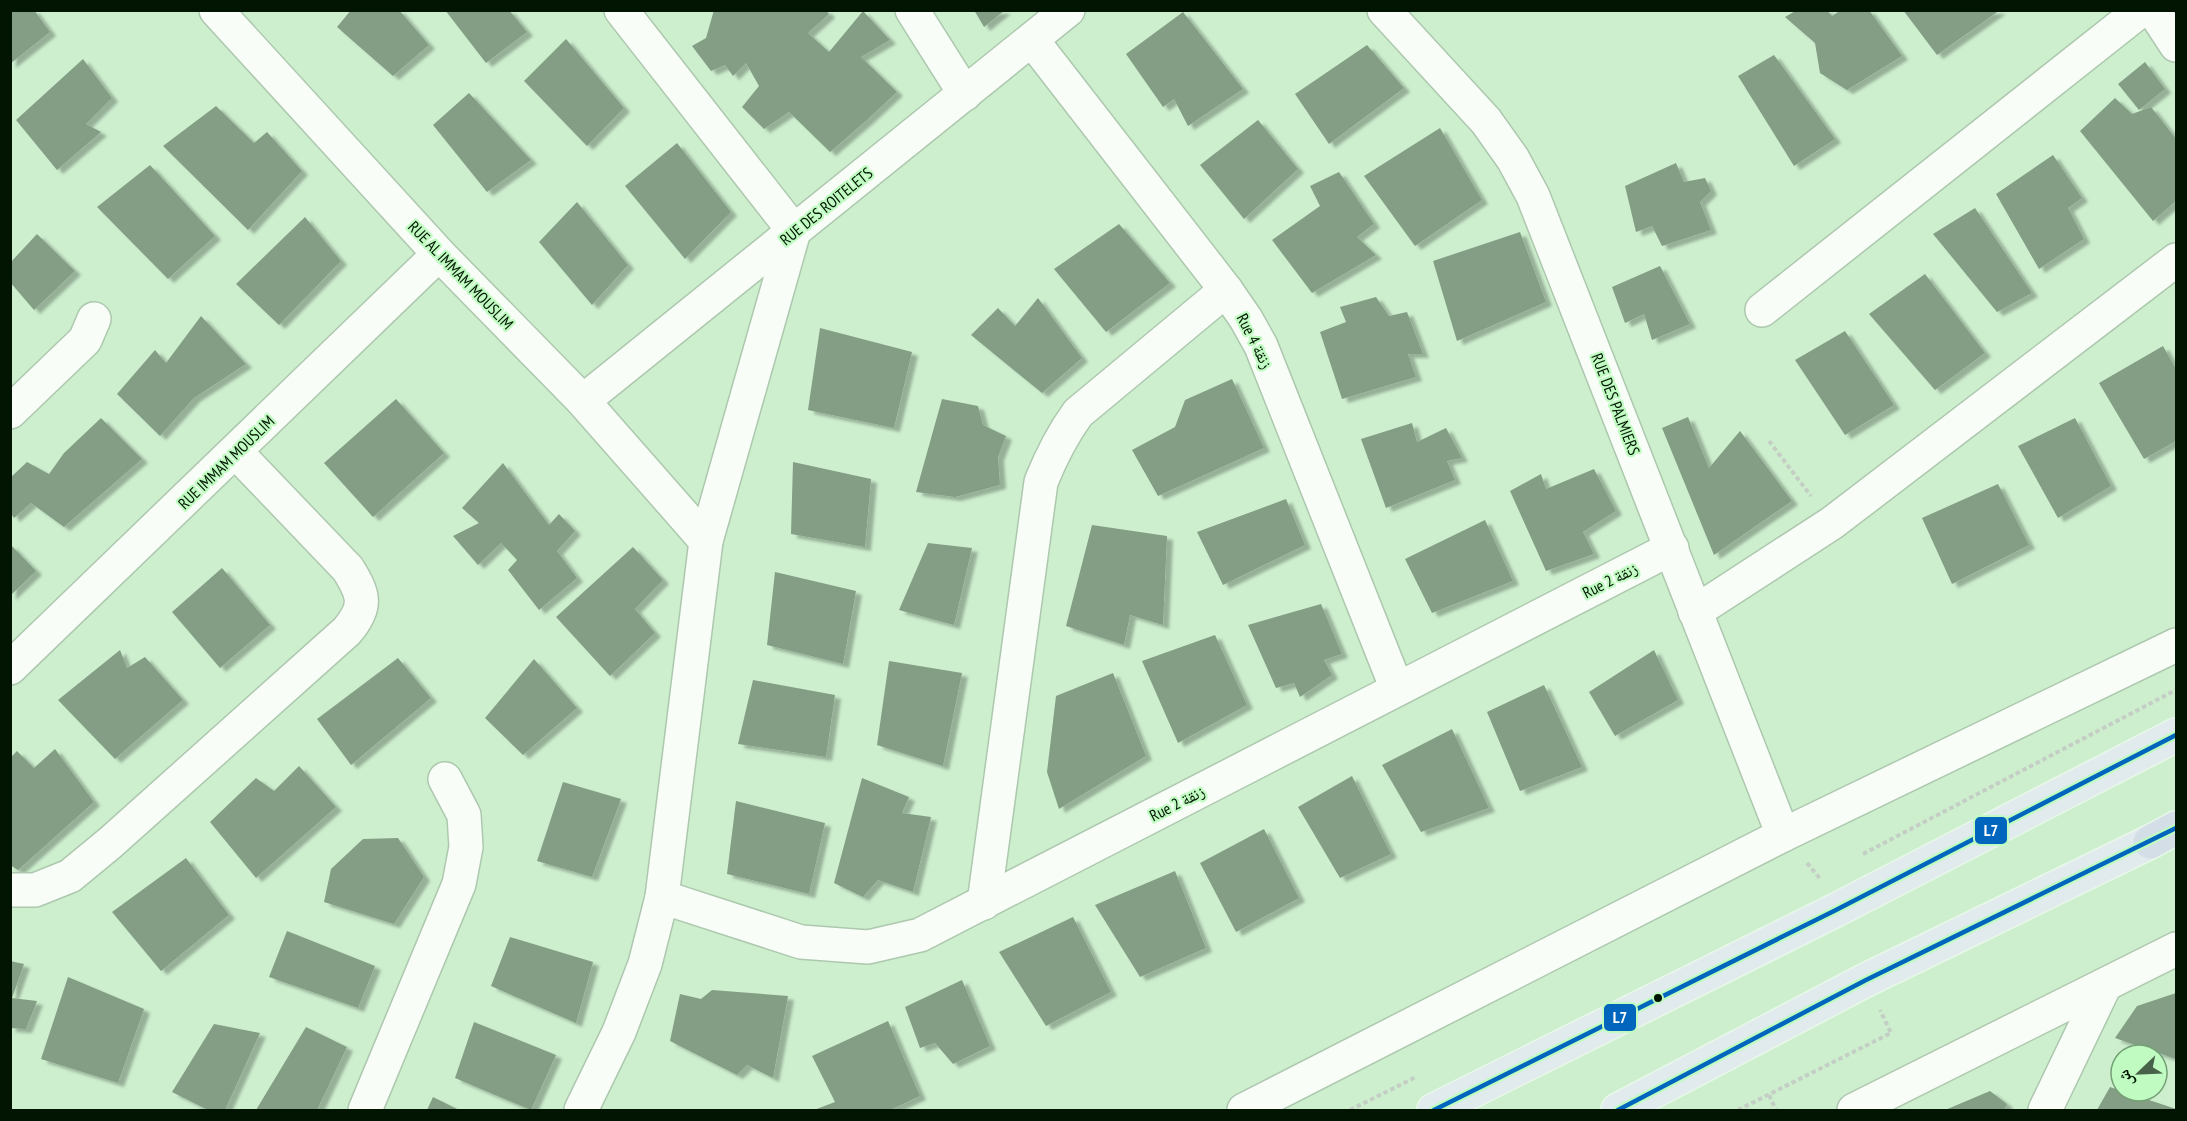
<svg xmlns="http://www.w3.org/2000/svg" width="2187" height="1121" viewBox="0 0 2187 1121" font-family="'PT Sans Narrow','Noto Naskh Arabic',sans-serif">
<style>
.building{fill:#839e85;filter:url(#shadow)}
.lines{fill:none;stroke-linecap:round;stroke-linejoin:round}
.minor-casing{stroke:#adc8ae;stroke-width:36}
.major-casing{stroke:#e8f8e9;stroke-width:36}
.highway-casing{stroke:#e8f8e9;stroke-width:36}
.path{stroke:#c4cec5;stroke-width:4;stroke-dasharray:4.5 3;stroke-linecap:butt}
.minor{stroke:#f8fdf8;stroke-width:33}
.major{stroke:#e1eaed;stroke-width:33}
.highway{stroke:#d3dee7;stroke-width:33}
.bus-1-casing{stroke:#c0fcc1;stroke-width:9}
.bus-1{stroke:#0065bd;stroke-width:4.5}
.bus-dot{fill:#011502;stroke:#c0fcc1;stroke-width:2}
.labels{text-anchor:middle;stroke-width:4.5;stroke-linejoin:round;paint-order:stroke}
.street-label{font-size:16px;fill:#011502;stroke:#c0fcc1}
.line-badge{stroke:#c0fcc1;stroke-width:2}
.badge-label{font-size:16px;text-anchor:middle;font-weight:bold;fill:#fff}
</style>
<defs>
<filter id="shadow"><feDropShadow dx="6" dy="4" stdDeviation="1.5" flood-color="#0004"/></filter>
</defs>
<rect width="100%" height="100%" fill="#cdefce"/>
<g class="building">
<polygon points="10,10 34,10 50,32 10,64"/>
<polygon points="351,10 399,10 429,45 393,76 337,27"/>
<polygon points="445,10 509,10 527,32 486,63"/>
<polygon points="714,10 826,10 829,14 808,33 829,52 863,11 890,40 861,57 897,92 867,120 830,152 789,112 764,129 742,107 759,86 746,63 733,76 725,65 711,71 692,46 706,38"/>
<polygon points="974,10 1005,10 984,27"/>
<polygon points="1797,10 1827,10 1832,16 1841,10 1869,10 1902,56 1847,90 1820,73 1815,43 1785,17"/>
<polygon points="1903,10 2000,10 1937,55"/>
<polygon points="1183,12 1243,89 1188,126 1174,99 1163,107 1126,54"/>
<polygon points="566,39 624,108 587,146 524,81"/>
<polygon points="1367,45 1404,88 1329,144 1295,94"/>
<polygon points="1774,55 1835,139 1794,166 1738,76"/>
<polygon points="83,59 112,98 86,124 101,132 57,170 16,120"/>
<polygon points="2145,62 2165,89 2139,110 2118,84"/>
<polygon points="469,93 531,160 487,192 433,125"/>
<polygon points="2115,98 2132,114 2151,107 2176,139 2176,201 2153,221 2080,131"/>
<polygon points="216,106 254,143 267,132 302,171 248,230 163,146"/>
<polygon points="1258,120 1298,169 1244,219 1200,165"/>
<polygon points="1440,128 1482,200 1415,246 1364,176"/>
<polygon points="677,143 731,212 685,259 625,186"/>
<polygon points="2053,155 2082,198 2068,208 2084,239 2039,269 1996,194"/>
<polygon points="1676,163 1684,182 1705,178 1711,191 1700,202 1711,230 1662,246 1652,226 1636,232 1625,186"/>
<polygon points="150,165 215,236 168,279 97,207"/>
<polygon points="1339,172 1374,224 1357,237 1376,255 1312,293 1272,240 1320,206 1310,186"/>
<polygon points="577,202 628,265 592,305 539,242"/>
<polygon points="1975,208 2032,293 1997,312 1933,234"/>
<polygon points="305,217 341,261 279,325 236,284"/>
<polygon points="1119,224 1170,283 1106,332 1054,269"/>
<polygon points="1520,232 1546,302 1457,341 1433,261"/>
<polygon points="37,234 75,271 34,310 10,282 10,263"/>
<polygon points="1660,266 1690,324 1652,340 1644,314 1625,323 1612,287"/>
<polygon points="1925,274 1985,353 1935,390 1869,314"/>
<polygon points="1376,297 1389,316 1407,312 1423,354 1408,354 1416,377 1342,399 1320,332 1346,322 1340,307"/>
<polygon points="1038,298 1082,358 1042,393 971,335 998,308 1015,326"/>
<polygon points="201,316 246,364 194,398 160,436 117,394 155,350 166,363"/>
<polygon points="820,328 912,352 894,428 808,410"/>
<polygon points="1845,331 1894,405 1845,435 1795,360"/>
<polygon points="2163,346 2176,369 2176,441 2144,459 2099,383"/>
<polygon points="1232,379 1264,448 1158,496 1132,450 1175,427 1185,400"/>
<polygon points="396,399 444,453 373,517 324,463"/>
<polygon points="942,399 978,406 983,425 1006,436 998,457 1000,485 955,497 916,492"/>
<polygon points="1688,417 1709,468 1740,431 1792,501 1714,555 1662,428"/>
<polygon points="101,418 142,459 64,527 31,503 14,518 10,512 10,478 27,462 49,474 64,453"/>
<polygon points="2075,418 2111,486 2058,518 2018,446"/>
<polygon points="1412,423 1417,442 1446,428 1462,458 1447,461 1455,480 1386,508 1361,439"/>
<polygon points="793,462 871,479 865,547 791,534"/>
<polygon points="503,463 549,525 559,514 575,531 557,551 577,578 539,610 508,570 517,560 501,543 478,565 453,536 479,523 462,508"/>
<polygon points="1594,469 1616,511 1583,532 1594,554 1546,571 1510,491 1541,474 1546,489"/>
<polygon points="1998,484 2029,545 1952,584 1922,518"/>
<polygon points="1286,499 1305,545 1223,585 1197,532"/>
<polygon points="1485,520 1513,581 1432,613 1405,559"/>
<polygon points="1092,525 1167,536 1163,625 1130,615 1124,645 1066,626"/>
<polygon points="928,543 972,548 954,625 899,610"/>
<polygon points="10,544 36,571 10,596"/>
<polygon points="633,547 663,580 635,609 655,633 610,676 556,617"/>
<polygon points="222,568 270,625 220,668 172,612"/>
<polygon points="775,572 856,591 843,664 767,645"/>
<polygon points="1321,604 1342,654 1324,660 1332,675 1300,697 1294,683 1276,688 1248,625"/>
<polygon points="1215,635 1247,705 1178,743 1142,661"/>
<polygon points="120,650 127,668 145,657 183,700 115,759 58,700"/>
<polygon points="1654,650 1678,700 1615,736 1589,692"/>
<polygon points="398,658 431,698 351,765 317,719"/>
<polygon points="534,659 577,708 523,755 485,718"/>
<polygon points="889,661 962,673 943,766 877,745"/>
<polygon points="1113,673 1146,756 1059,809 1047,772 1056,696"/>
<polygon points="753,680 835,695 826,757 738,744"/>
<polygon points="1544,685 1582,767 1520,791 1487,712"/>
<polygon points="1452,729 1489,808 1421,832 1382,765"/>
<polygon points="55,749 94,802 18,870 10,865 10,758 17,751 34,768"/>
<polygon points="299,766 336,807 256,878 210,822 256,778 274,791"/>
<polygon points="1352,776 1391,854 1340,878 1298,807"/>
<polygon points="862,778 909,797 902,813 931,817 913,892 878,880 863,897 834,883"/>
<polygon points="563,782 621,799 592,877 537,861"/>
<polygon points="736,801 825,823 809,894 727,874"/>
<polygon points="1264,829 1299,898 1236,932 1200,863"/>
<polygon points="398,838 424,877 394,924 324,902 331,869 363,839"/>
<polygon points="186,858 229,915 161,971 112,912"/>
<polygon points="1175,871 1206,948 1140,977 1095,905"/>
<polygon points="1073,917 1111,992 1046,1026 999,952"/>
<polygon points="287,931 375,966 358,1008 269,977"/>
<polygon points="510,937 593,962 576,1023 491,986"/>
<polygon points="10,961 24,964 12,998 37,1001 26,1029 10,1028"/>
<polygon points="68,977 144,1009 118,1083 41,1059"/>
<polygon points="962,980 990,1046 953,1064 935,1043 920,1048 905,1007"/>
<polygon points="712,990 788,996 773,1078 747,1065 737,1075 670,1041 680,994 701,999"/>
<polygon points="2176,993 2176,1059 2115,1038 2137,1006"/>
<polygon points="888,1021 920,1096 890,1110 814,1110 835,1102 812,1056"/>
<polygon points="474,1022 556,1055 531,1110 455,1078"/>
<polygon points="214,1024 260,1033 225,1110 208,1110 172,1092"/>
<polygon points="306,1027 347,1047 317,1110 256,1110"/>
<polygon points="2110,1087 2176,1109 2176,1110 2097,1110"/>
<polygon points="1990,1091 2007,1104 2004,1110 1945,1110"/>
<polygon points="433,1097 459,1110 427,1110"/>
</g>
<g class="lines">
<g class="minor-casing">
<g id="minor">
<polyline points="216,10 439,254 583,401 706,541"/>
<polyline points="912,10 965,94"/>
<polyline points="1384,10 1486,121 1513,159 1533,196 1783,835"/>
<polyline points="2153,10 2176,45"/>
<polyline points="1032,40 1226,290 1246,319 1261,346 1397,689"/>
<polyline points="1762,310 2141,10"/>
<polyline points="583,401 1068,10"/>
<polyline points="10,412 85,340 94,319"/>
<polyline points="1695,612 1832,523 2176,260"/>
<polyline points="10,668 439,254"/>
<path d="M10 890H35L70 876 110 843 347 631C368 606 364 595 348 569L236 452"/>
<polyline points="662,897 801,942 868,947 920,935 1672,548"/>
<path d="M984 903 1041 482C1051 457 1062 435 1078 413L1226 290"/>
<polyline points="365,1110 459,884 466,847 464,815 445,779"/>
<polyline points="581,1110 619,1032 645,964 662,897 706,541 794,231 621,10"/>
<polyline points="1244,1110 1783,835 2176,645"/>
<polyline points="1854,1110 2176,949"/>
<polyline points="2045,1110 2105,985"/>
</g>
</g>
<g class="major-casing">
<g id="major">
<polyline points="1434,1110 1834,911 2176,735"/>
<polyline points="1618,1110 1866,980 2150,842"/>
</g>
</g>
<g class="highway-casing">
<polyline id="highway" points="2150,842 2176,828"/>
</g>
<g class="path">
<polyline points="1769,441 1811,496"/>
<polyline points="1863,854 2176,690"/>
<polyline points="1807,863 1821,880"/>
<polyline points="1769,1095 1776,1110"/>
<polyline points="1350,1110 1416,1077"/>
<polyline points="1738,1110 1891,1033 1880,1010"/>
</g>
<use href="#minor" class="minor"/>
<use href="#major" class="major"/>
<use href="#highway" class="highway"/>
<g class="bus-1-casing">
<g id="bus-1">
<polyline points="1434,1110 1834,911 2176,735"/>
<polyline points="1618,1110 1866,980 2176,828"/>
</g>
</g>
<use href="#bus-1" class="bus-1"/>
</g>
<circle class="bus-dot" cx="1658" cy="998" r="5"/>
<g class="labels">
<g class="street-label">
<text transform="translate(826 206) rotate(-39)" y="6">RUE DES ROITELETS</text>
<text transform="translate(461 275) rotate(46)" y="6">RUE AL IMMAM MOUSLIM</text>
<text transform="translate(1255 341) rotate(63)" y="6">Rue 4 زنقة</text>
<text transform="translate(1616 404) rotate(69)" y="6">RUE DES PALMIERS</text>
<text transform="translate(226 462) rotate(-44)" y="6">RUE IMMAM MOUSLIM</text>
<text transform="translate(1610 580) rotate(-27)" y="6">Rue 2 زنقة</text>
<text transform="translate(1177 803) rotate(-27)" y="6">Rue 2 زنقة</text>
</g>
</g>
<g class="line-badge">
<rect x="1974" y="816" width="34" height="29" rx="6" fill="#0065bd"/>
<rect x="1603" y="1003" width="34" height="29" rx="6" fill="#0065bd"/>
</g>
<g class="badge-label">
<text x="1991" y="836">L7</text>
<text x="1620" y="1023">L7</text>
</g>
<rect width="2187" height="1121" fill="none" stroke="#011502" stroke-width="24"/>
<g transform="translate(2139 1073) rotate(247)"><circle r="28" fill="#c0fcc1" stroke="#74a075" stroke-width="1.5"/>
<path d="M0-4.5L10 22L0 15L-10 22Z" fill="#486149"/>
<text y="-9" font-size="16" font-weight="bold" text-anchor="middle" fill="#011502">ش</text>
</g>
</svg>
